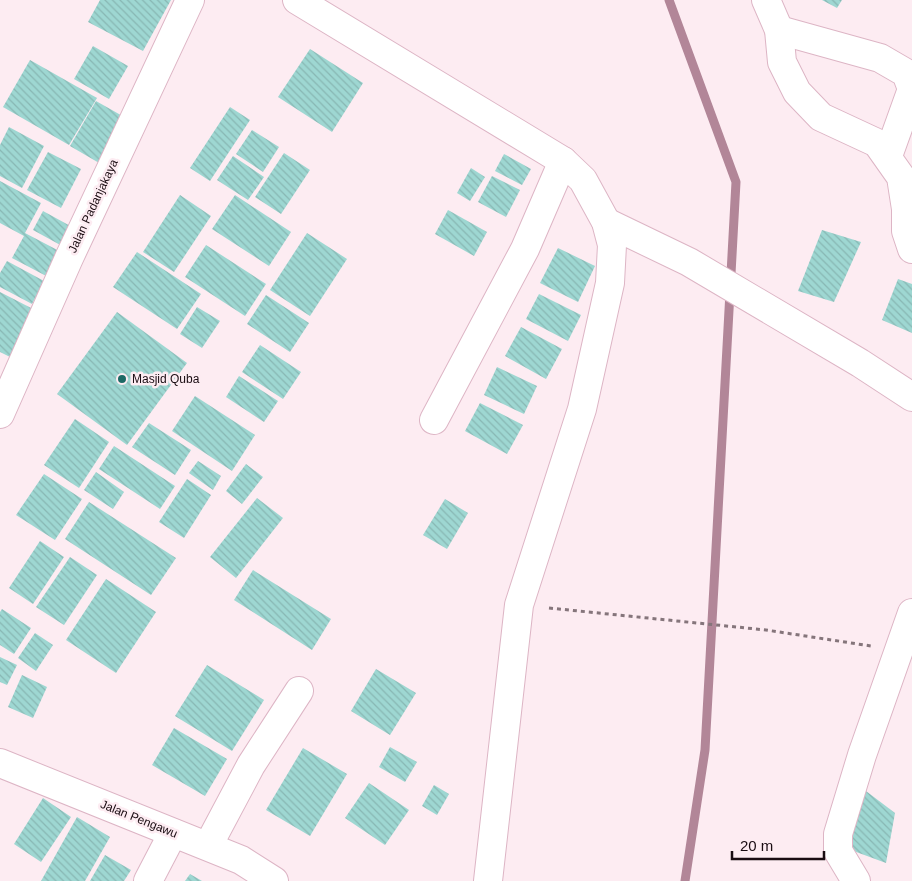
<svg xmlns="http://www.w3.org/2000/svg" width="912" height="881" viewBox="0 0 912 881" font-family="Helvetica,sans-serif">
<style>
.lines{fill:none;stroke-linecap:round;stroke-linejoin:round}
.stream{stroke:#b28698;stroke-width:9}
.building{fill:url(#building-back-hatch)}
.minor-casing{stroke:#ddb5c5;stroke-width:30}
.tertiary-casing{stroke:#ddb5c5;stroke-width:30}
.path{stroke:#85757b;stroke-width:3;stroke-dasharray:4 4;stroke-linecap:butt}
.minor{stroke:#fff;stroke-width:28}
.tertiary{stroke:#fff;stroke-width:28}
.poi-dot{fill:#1d6965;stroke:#fdecf2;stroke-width:2}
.labels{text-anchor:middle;stroke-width:5;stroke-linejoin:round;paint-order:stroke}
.street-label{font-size:12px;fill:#1a0c12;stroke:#fdecf2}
.poi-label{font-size:12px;fill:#1a0c12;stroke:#fdecf2;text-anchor:start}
</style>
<defs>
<pattern id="building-back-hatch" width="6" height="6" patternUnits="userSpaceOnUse" patternTransform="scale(1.25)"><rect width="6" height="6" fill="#9ed7d2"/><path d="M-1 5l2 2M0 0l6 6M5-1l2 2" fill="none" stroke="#88b7b3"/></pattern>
</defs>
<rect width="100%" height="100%" fill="#fdecf2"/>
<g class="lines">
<polyline class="stream" points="669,0 736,182 705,750 685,881"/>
</g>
<g class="building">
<polygon points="100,0 171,0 143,51 88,22"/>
<polygon points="822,0 842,0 837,8"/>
<polygon points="93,46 128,66 109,99 74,79"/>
<polygon points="310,49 363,83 332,132 278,97"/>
<polygon points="30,60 97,98 69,145 3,107"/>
<polygon points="96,101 133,122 106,167 70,146"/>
<polygon points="230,107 250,120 210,181 190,168"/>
<polygon points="9,127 44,146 22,188 0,176 0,145"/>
<polygon points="252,130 279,147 263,172 236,154"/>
<polygon points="48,152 81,169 61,208 27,190"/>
<polygon points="284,153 310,170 281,214 255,197"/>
<polygon points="504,154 531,169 522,185 495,171"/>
<polygon points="233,156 264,177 248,200 217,180"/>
<polygon points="471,168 485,177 470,201 457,193"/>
<polygon points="492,176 520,190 506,217 478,202"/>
<polygon points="0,181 41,203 25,233 63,253 50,278 12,258 24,236 0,223"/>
<polygon points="180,195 211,216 174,272 143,252"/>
<polygon points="235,195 291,232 269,266 212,229"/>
<polygon points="448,210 487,232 474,256 435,234"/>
<polygon points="43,211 74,228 64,247 33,230"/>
<polygon points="822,230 861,242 834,302 798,291"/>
<polygon points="307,233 347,259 310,316 270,290"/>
<polygon points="206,245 266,284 245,316 185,277"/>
<polygon points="558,248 595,266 578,302 540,283"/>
<polygon points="137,252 201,294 177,329 113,287"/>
<polygon points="7,261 44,281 32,304 0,287 0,273"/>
<polygon points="898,279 912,284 912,333 882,320"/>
<polygon points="0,292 35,310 10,357 0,352"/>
<polygon points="539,294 581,315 568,341 526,319"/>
<polygon points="266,295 309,323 290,352 247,324"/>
<polygon points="197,307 220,321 202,348 180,334"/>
<polygon points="117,312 187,363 127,445 57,394"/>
<polygon points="521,327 562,349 546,379 505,356"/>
<polygon points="260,345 301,372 283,399 242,372"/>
<polygon points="497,367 537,386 524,414 484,395"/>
<polygon points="239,376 278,401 264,422 226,397"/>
<polygon points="195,396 255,435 232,471 172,431"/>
<polygon points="480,403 523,425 507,454 465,431"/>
<polygon points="75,419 109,442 79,488 44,465"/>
<polygon points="149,423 191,450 175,475 132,447"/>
<polygon points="114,446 175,486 160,509 99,469"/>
<polygon points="198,461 221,476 213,490 189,473"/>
<polygon points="246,464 263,477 242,504 226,491"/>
<polygon points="96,472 124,492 113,509 84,490"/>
<polygon points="44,474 82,499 55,540 16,515"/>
<polygon points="187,479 211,495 184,538 159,522"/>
<polygon points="257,498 283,518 236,578 210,557"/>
<polygon points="445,499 468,513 447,549 423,535"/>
<polygon points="89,502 176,558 151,595 65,539"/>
<polygon points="40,541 64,557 33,604 9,588"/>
<polygon points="70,557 97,575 64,625 36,607"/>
<polygon points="253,570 331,619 312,650 234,600"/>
<polygon points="106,579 156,612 116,673 66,640"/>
<polygon points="2,609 31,628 14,654 0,645 0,612"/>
<polygon points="35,633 53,645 36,671 18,658"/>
<polygon points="0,657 17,665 7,685 0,682"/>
<polygon points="207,665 264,700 232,751 175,716"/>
<polygon points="376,669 416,693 390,735 351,711"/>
<polygon points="22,675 47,687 33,718 8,707"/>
<polygon points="174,728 227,759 205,796 152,765"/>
<polygon points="390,747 417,762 405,782 379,767"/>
<polygon points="303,748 347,774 310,836 266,810"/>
<polygon points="369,783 409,810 385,845 345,818"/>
<polygon points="434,785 449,794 437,815 422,806"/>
<polygon points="862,788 895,813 886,863 840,846"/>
<polygon points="43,798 71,817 41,862 14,844"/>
<polygon points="77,817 110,837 85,881 41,881"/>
<polygon points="105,855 131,870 124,881 90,881"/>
<polygon points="190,874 202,881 185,881"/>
</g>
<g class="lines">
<g class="minor-casing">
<g id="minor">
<polyline points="297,0 563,161 583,180 606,222 612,245 610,283 582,409 519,605 488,881"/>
<polyline points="766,0 779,30 782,62 797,92 821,117 877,143 901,177 906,209 906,231 912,249"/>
<polyline points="779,30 880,58 906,73 912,89 888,156"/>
<polyline points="606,222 689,262 860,363 912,397"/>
<polyline points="434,420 525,249 563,161"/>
<polyline points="0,763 241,860 274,881"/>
<polyline points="208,846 251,765 299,691"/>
<polyline points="148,881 173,833"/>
<polyline points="856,881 838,851 838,834 862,755 912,613"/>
</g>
</g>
<g class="tertiary-casing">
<polyline id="tertiary" points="0,414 69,258 190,0"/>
</g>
<polyline class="path" points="549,608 766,630 871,646"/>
<use href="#minor" class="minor"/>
<use href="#tertiary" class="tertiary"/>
</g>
<circle class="poi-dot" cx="122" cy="379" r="5"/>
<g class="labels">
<g class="street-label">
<text transform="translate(93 206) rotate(-65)" y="4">Jalan Padanjakaya</text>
<text transform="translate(139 819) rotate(22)" y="4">Jalan Pengawu</text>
</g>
<g class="poi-label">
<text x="132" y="383">Masjid Quba</text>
</g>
</g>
<path d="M732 851v8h92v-8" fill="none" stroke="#1a0c12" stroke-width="2.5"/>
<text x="740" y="851" font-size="15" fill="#1a0c12" stroke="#fdecf2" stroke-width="4" paint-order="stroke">20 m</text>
</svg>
